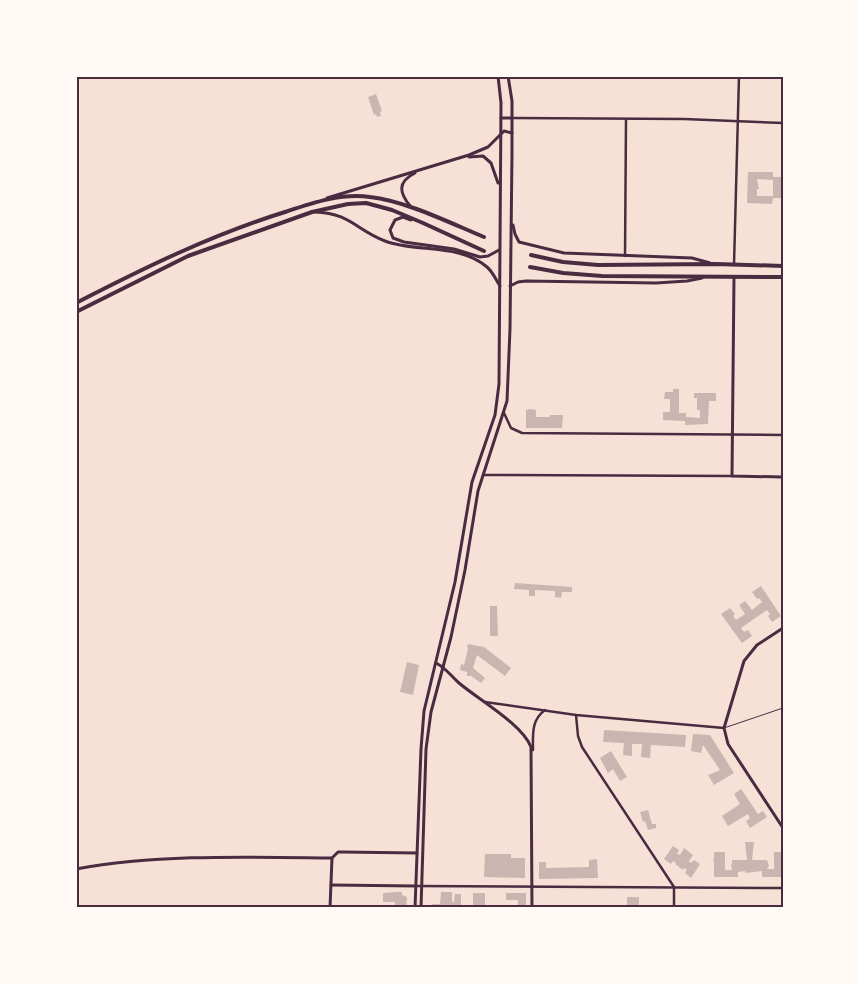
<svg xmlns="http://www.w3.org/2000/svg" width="859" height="984" viewBox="0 0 859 984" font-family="'Libre Baskerville',serif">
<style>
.building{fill:#ccb4b1;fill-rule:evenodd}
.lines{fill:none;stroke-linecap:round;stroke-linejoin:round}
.service{stroke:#4a2c40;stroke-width:1}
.minor{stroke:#4a2c40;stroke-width:2.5}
.tertiary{stroke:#4a2c40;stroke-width:3}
.secondary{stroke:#4a2c40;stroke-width:3}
.primary{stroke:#4a2c40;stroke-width:4}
.neatline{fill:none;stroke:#4a2c40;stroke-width:2}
</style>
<rect width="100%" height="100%" fill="#f7e1d7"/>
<g class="building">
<polygon points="376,94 382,111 380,112 381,116 377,117 376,114 374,115 368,97"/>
<path d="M748 172H773V177H782L781 198H773L772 204 747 203ZM757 179 773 180V196H757V189H759Z"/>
<polygon points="673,389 679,389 679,413 686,413 686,417 700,418 700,410 697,410 697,398 694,398 694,393 716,393 716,401 709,401 708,424 685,425 685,421 663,420 663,412 670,412 670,399 664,399 665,392 673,392"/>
<polygon points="530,409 536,410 536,417 550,417 550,415 563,415 562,428 526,428 526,410"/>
<polygon points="515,583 572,587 572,592 562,592 561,598 555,597 555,591 535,590 535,596 529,596 529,590 514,589"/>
<polygon points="761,586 781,616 772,622 768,616 770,614 767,610 741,628 744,632 748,630 752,636 742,643 721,614 730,608 735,614 733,616 736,620 745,614 739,605 745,601 752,610 762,602 759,598 757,599 752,592"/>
<polygon points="490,606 497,606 498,636 490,636"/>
<polygon points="468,644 484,647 511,668 505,676 477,655 473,668 485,678 481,683 471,676 467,676 467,672 460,670 461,664 464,665 468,649 467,648"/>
<polygon points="407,662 419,665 413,695 400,692"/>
<polygon points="604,730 686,735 685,747 651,745 650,758 641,757 642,744 632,744 632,756 623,755 624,743 603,742"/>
<polygon points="693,734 710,735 734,773 714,785 708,775 720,770 703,745 701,753 691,751"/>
<polygon points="611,751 627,777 620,781 613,769 608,773 600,758"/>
<polygon points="741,789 758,814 763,811 767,817 750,828 746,821 750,818 748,814 728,826 722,816 740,804 734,794"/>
<polygon points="648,810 652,824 656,824 656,828 648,830 645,821 643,822 640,812"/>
<polygon points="745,842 754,842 752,860 767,860 769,866 767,869 774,869 774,852 783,852 783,877 762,877 762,871 745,873 745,871 738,872 738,877 714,877 714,862 713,859 714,858 714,852 725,852 725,870 732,870 731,865 732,864 732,860 747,860"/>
<polygon points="673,846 679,850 677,854 680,855 684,848 693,855 689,861 691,863 694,860 700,864 691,878 685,873 687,870 684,868 683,870 675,864 676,863 673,861 671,864 664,859"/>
<polygon points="485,854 511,854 511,858 525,858 525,878 484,877"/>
<polygon points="597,859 598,878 539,879 539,862 546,862 546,868 589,867 589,860"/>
<polygon points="397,892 402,892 402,895 407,897 406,908 395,908 395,902 383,902 383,893"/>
<polygon points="441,892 452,892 452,902 454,902 455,894 461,894 461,905 473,905 473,893 485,893 485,908 427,908 433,904 440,904"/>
<polygon points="506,893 526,893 526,908 518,908 518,900 506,900"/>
<polygon points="627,897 639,897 639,905 654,905 654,908 627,908"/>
</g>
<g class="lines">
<polyline class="service" points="724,728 783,708"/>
<g class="minor">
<polyline points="512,118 684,119 783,123"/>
<polyline points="625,256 626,120"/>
<polyline points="734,265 739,76"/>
<polyline points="504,413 511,428 522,433 783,435"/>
<polyline points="483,475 732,476"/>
<polyline points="485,702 576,715 724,728"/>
<polyline points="576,715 578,736 582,747 674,887 674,908"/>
<path d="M533 750C533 735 531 720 545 710"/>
<polyline points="416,886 783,888"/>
</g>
<g class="tertiary">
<polyline points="734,277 732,476 783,477"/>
<path d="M76 869C160 854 247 857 332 858L338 852H341L417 853"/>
<polyline points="331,885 416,886"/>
<polyline points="330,908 332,858"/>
</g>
<g class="secondary">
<polyline points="501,118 512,118"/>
<polyline points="469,157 483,156 491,163 498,183"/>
<polyline points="327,198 469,155 488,147 504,131 512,133"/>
<path d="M411 207C399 193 397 182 415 173"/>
<path d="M315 212C350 213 356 230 385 241 417 253 459 243 487 267 493 272 496 280 500 286"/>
<polyline points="411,220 403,217 395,220 390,230 393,238 404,242 454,249 480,257 488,256 499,250"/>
<polyline points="513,225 515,234 519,242 564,253 692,258 710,263"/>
<polyline points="510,286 518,282 526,281 656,283 687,281 702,278"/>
<polyline points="783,628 757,645 744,661 724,728 728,744 783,828"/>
<path d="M436 663C446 668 451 676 459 683 479 700 522 724 531 747L532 908"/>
<polyline points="415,908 421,749 424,711 455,582 472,482 495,415 499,384 501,103 498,76"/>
<polyline points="421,908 426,749 431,712 451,637 465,570 478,491 507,401 510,329 512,153 512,101 508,76"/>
</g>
<g class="primary">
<polyline points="531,255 563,262 598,265 716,264 783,266"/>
<polyline points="530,267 563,273 602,276 783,277"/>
<path d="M76 303C144 268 211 235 285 212 312 203 341 193 370 197 406 201 450 223 484 237"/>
<polyline points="76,312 188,256 312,212 348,204 366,203 392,210 423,223 484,251"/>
</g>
</g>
<rect width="859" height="984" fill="none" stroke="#fffaf5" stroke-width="155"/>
<rect x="78" y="78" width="704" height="828" class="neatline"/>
</svg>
